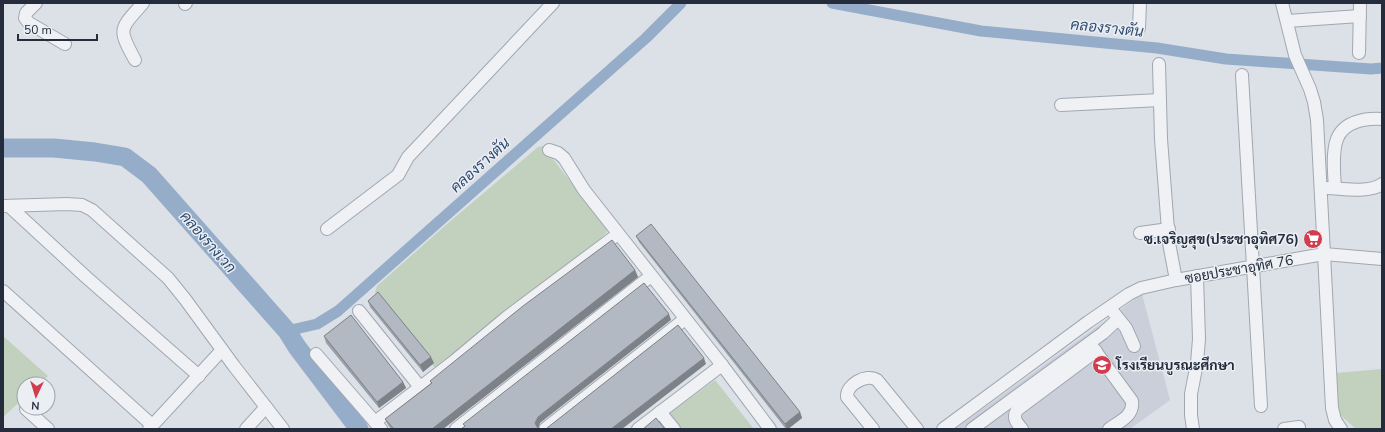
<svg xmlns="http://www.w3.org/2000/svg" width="1385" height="432" viewBox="0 0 1385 432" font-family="'Nunito Sans',Sarabun,sans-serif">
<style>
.built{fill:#cacfd9}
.green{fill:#c1d1bd}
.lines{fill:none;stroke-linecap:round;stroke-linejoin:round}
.canal{stroke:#95adc8;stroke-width:11}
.river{stroke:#95adc8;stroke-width:19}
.minor-casing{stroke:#a1a7b1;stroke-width:14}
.minor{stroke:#eff1f5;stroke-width:12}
.wall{fill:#9a9fa8}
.shaded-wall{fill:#7d8288}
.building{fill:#b3b9c3;stroke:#7d8288}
.labels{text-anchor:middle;stroke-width:3;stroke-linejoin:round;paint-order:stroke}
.poi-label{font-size:14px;font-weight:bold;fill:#252d3d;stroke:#ebeff4;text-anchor:end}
.street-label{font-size:14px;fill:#252d3d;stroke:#ebeff4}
.water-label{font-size:15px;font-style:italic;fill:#2f4b71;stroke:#ebeff4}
</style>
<rect width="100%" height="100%" fill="#dce0e7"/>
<polygon class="built" points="1142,294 1170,400 1130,429 955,429"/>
<g class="green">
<polygon points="543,146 608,231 593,246 441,369 434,367 375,292 377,286 447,224 538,147"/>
<polygon points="3,336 48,376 39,384 24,384 24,398 3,417"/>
<polygon points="1382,369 1382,429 1356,429 1338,413 1336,373"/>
<polygon points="715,380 754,429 682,429 670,413"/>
</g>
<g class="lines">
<g class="canal">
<polyline points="832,3 981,31 1157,48 1226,59 1371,69 1382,68"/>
<polyline points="287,331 317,324 338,311 646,38 681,3"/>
</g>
<polyline class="river" points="3,148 54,148 95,152 125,157 149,175 287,331 297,347 359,429"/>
<g class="minor-casing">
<g id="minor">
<polyline points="36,3 26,13 25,18 29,23 65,44"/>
<polyline points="185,4 186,3"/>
<polyline points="1287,21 1360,16"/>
<polyline points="1139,28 1140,3"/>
<polyline points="1359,53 1360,3"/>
<path d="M135 60C117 27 120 30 143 3"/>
<polyline points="1159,64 1161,139 1169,243 1176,280"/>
<polyline points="1242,75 1261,406"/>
<polyline points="1061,105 1160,100"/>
<polyline points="549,150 558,153 564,158 584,190 722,365 770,429"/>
<path d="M1328 188C1343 189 1370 193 1382 184"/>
<path d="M1335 188C1334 174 1332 152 1337 139 1344 121 1366 118 1382 119"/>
<polyline points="3,206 67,204 82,205 92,210 168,278 185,299 234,366 283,429"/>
<polyline points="9,206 86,277 199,376"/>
<polyline points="327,229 398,175 408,157 553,3"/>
<polyline points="1140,233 1169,229"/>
<polyline points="3,291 152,425"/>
<polyline points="359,311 420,387"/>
<polyline points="1114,313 1126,328 1134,346"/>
<path d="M1091 345 1132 401C1134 416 1120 421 1109 429"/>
<polyline points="316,354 381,429"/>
<polyline points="26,409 48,429"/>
<polyline points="660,412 674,429"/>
<polyline points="375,422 453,362 507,317 618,234"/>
<polyline points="149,429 222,350"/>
<polyline points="246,429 266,407"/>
<polyline points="456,429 651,276"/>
<polyline points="545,429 685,319"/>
<polyline points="638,429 722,365"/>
<path d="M873 429 847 397C846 385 866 373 877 380L917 429"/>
<polyline points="943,429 1088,322 1129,294 1141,288 1176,280 1324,254 1317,120 1314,102 1310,89 1295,55 1282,3"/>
<polyline points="972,429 1103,333 1118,319"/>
<path d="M1022 429C1017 423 1012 418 1017 410L1096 351"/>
<polyline points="1193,429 1191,415 1191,394 1197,363 1199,339 1197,276"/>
<polyline points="1284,429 1299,427"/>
<polyline points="1341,429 1335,420 1332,408 1324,254 1382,259"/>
</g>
</g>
<use href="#minor" class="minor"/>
</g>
<g class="wall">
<polygon points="636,236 800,412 802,418 788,429 786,429 639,242"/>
<polygon points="635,270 638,277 443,429 391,429 388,425 385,419 431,383 430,381"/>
<polygon points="368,301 434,363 423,372 370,307"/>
<polygon points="324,336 403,382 406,388 379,408 326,343"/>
</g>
<g class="shaded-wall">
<polygon points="635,270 638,277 443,429 432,429"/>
<polygon points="669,314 671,320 540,423 538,429 535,423 538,417"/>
<polygon points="431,357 434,363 423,372 420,365"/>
<polygon points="704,358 706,364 622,429 611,429"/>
<polygon points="403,382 406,388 379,408 377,402"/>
<polygon points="800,412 802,418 788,429 787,429 785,424"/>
</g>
<g class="building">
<polygon points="651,224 800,412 785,424 636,236"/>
<polygon points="612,240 635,270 432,429 394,429 385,419 432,383 430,381 523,306"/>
<polygon points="644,283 669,314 538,417 535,423 537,427 541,429 461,429 465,426 463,424"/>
<polygon points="378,292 431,357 420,365 368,301"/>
<polygon points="351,315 403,382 377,402 324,336"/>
<polygon points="678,325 704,358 611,429 546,429 547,428"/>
<polygon points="656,418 665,429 643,429"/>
</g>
<defs>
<g id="supermarket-disc" transform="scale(1)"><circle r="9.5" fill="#d13c4e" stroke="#ebeff4"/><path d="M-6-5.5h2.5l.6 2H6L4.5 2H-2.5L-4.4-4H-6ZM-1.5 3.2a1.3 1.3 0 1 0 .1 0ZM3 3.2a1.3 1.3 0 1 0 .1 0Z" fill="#fff"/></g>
<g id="school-disc" transform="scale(1)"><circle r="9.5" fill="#d13c4e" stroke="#ebeff4"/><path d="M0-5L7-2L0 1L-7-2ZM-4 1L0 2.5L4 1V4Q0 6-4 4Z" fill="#fff"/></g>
</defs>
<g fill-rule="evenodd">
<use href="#supermarket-disc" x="1313" y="239"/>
<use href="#school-disc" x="1102" y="365"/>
</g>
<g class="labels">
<g class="poi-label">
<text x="1299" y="244">ซ.เจริญสุข(ประชาอุทิศ76)</text>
<text x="1116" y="370" text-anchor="start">โรงเรียนบูรณะศึกษา</text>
</g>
<g class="street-label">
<text transform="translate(1239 269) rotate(-10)" y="5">ซอยประชาอุทิศ 76</text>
</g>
<g class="water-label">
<text transform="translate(1107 28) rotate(6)" y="5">คลองรางตัน</text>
<text transform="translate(480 165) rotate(-42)" y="5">คลองรางตัน</text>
<text transform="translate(208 242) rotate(49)" y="5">คลองรางเวก</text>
</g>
</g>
<rect width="1385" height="432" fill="none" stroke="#252d3d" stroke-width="8"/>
<g transform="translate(36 396) rotate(184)"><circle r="19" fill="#ebeff4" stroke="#9ca1ab"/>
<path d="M0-3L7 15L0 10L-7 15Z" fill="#d13c4e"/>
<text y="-6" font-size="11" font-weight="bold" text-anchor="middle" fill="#252d3d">N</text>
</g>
<path d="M18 34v6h79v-6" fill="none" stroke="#252d3d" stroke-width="2"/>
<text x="24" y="34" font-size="12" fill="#252d3d" stroke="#ebeff4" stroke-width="3" paint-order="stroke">50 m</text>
</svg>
